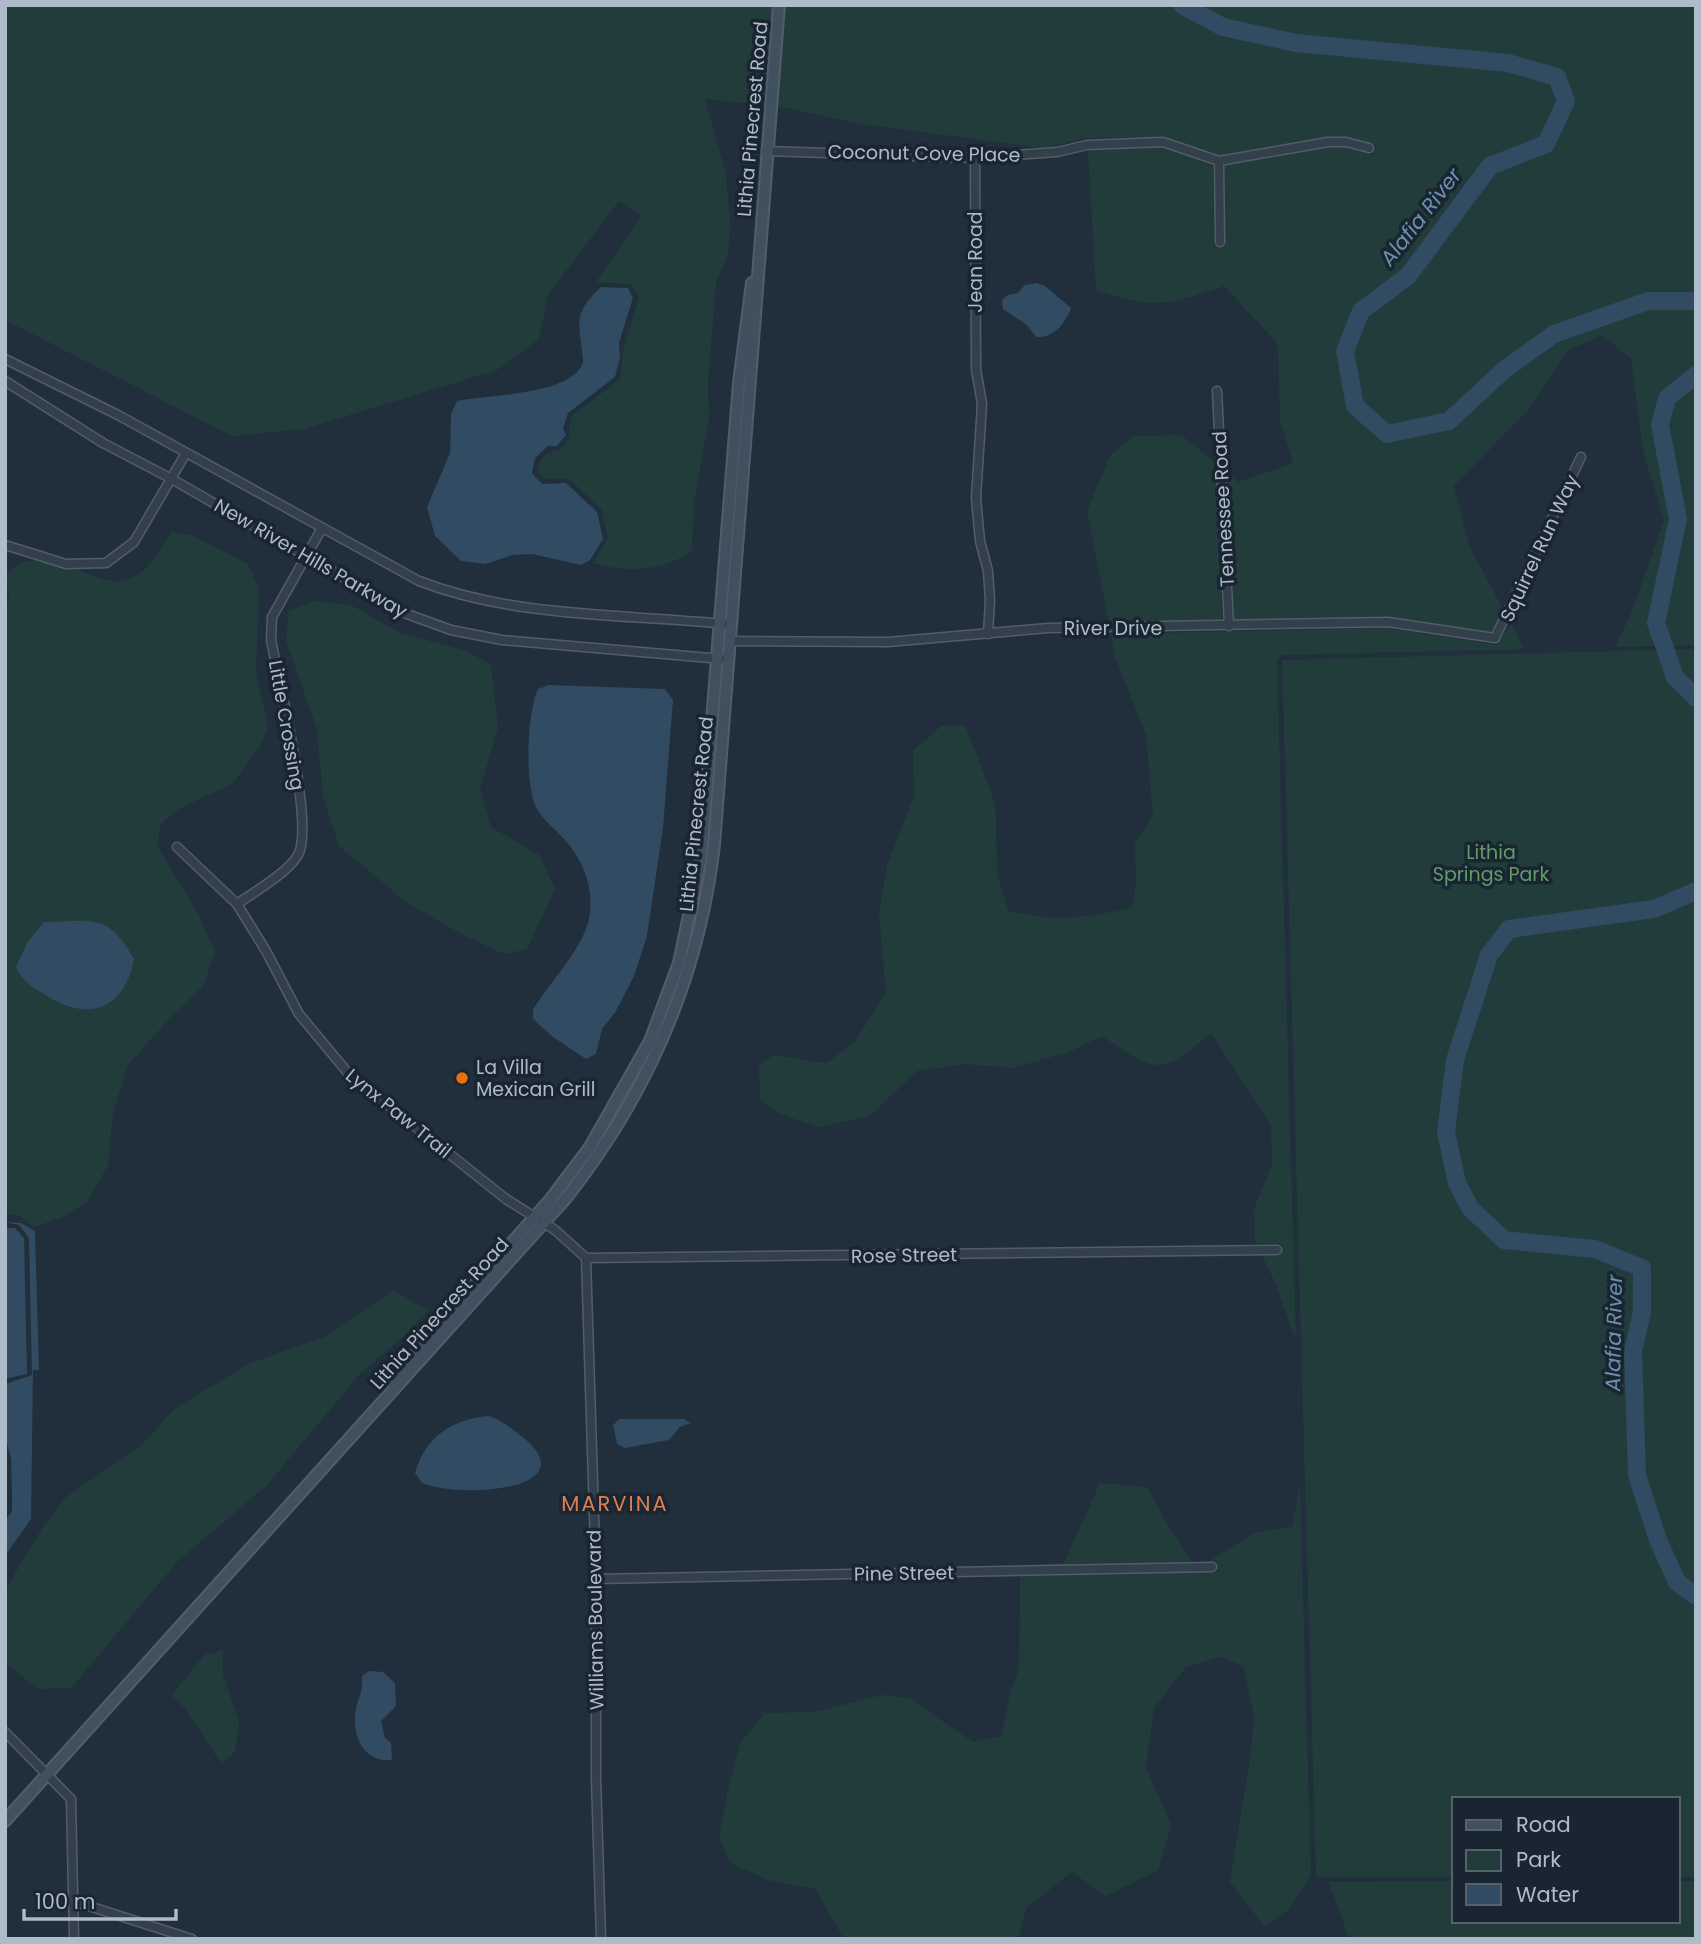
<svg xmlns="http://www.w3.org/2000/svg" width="1701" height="1944" viewBox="0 0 1701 1944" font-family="Poppins,sans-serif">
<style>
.green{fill:#223c3c}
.water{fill:#304b62}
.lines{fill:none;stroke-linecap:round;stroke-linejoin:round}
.river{stroke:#304b62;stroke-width:18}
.street-casing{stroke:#515e69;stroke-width:11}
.secondary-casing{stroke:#515e69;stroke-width:14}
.street{stroke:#33404b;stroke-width:8}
.secondary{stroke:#41505f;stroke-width:10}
.food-dot{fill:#e8710a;stroke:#192530;stroke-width:2.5}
.labels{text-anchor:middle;stroke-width:7;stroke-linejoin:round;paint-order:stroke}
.street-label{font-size:19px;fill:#aebbc8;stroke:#192530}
.park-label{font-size:19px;fill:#639a69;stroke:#192530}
.poi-label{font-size:19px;fill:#aebbc8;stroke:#192530;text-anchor:start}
.water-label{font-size:21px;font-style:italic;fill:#6c91ae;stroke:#192530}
.neighbourhood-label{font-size:21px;letter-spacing:2px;fill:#dc7f55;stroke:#192530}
</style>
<rect width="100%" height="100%" fill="#202f3b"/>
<g class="green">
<path d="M5 5H774L764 105 705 99 726 174 730 224 728 254 716 283 708 382 709 419 694 502 692 550C665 572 625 573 593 563L608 539 602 510 569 479H544L537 472C540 457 545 452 560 450L570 437 569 428 572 416 620 379 624 346 639 298 630 284 596 282 642 216 619 201 548 295 539 339 497 370 304 429 232 436 5 320Z"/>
<path d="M785 5H1696V645L1615 647 1633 609 1664 520 1643 451 1631 359 1602 335 1569 350 1528 410 1454 486 1469 545 1504 611 1491 633 1388 617 1234 621 1227 472 1239 482 1293 463 1280 422 1278 344 1224 286C1168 305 1152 310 1096 290L1088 151 1162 147 1213 165 1214 247H1225V165L1328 147H1345L1373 155 1376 145 1347 137H1327L1219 156 1163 137 1086 138 1043 148 862 124 776 106Z"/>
<polygon points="1181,435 1215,462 1222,621 1109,623 1087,511 1110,456 1133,436"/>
<path d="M171 532 191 535 248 564 259 589 256 672 268 726 261 745 233 783 175 811 160 825 158 848 198 913 215 952 203 986 169 1019 128 1065 113 1113 108 1165 88 1201 63 1217 33 1227 19 1216 5 1214V615L9 599 5 573C11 570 18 564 24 562 87 546 118 632 171 532Z"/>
<polygon points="313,601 351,605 400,633 467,651 491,665 498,728 480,788 491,827 539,855 555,889 527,949 504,954 465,936 407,903 339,846 323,797 317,729 286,641 289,611"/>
<path d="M1511 624 1524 649 1282 655 1277 660 1296 1341 1275 1282 1262 1256 1282 1255V1245L1255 1243 1254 1209 1272 1164 1271 1125 1211 1033C1158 1077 1158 1073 1102 1036L1069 1052 1012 1068 964 1064 917 1071 870 1116 818 1127 780 1114 760 1099 759 1065 773 1055 826 1063 854 1043 886 993 879 914 887 865 914 796 913 751 941 726 965 725 990 789 996 813 997 872 1008 911C1053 921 1087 919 1132 907L1136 883 1135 844 1153 814 1146 735 1115 657 1111 634 1387 628 1497 645Z"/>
<polygon points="1696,649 1696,1877 1678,1877 1678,1799 1454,1799 1454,1877 1316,1877 1282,660"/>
<polygon points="394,1291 428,1310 405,1335 358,1376 266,1486 177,1562 71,1688 38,1689 5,1663 5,1590 43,1527 66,1497 141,1446 173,1410 248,1364 324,1337"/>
<polygon points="1100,1483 1147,1487 1168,1525 1193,1562 1021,1566 1064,1563"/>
<polygon points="1300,1485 1311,1876 1288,1910 1264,1926 1230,1882 1250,1759 1254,1715 1243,1666 1219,1657 1186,1667 1154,1708 1146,1767 1171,1825 1158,1870 1106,1896 1072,1872 1026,1908 1018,1939 844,1939 815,1889 767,1880 729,1862 719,1837 727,1793 740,1744 764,1713 815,1712 882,1695 910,1699 973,1742 1002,1736 1010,1692 1019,1669 1020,1576 1217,1572 1217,1562 1208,1562 1254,1533 1292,1527"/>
<polygon points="223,1650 223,1674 239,1723 235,1752 221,1763 186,1710 172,1695 204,1655"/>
<polygon points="1454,1881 1454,1921 1678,1921 1678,1881 1696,1881 1696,1939 1349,1939 1330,1885 1324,1882"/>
</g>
<g class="water">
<path d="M1036 283 1045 286 1071 308C1065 324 1054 338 1036 337L1027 325 1003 309 1002 300 1008 295 1018 293 1025 285Z"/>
<path d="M601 287 628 288 633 298 619 343 620 357 615 377 568 413 563 428 566 435 557 446H548L535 458 532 473 542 484 566 483 597 512 603 539 590 560 581 565 532 554 513 555 485 564 461 561 435 536 427 507 450 453 451 414 457 401C486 395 574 395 583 362 580 323 571 315 601 287Z"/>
<path d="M549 685 665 689 673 700 663 828 647 936 634 976 616 1011 602 1029 596 1054 586 1059 553 1037 533 1019V1010C550 981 581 952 589 919 595 889 583 858 562 837 553 827 544 821 537 809 524 785 527 714 538 689Z"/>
<path d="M44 922C94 921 107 912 134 959 125 1008 90 1023 47 996 32 987 23 982 16 967L27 943Z"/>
<polygon points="5,1222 21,1223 35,1231 39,1370 33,1370 31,1519 5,1556 5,1521 12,1511 12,1492 11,1459 5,1435 5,1384 32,1375 29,1238 19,1225"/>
<polygon points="5,1228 15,1228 24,1238 27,1374 5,1379"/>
<path d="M489 1416C503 1421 514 1430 525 1439 586 1492 455 1498 422 1483L415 1473C425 1437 452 1419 489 1416Z"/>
<polygon points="620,1419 684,1419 691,1423 680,1427 669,1440 625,1448 617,1444 613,1425"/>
<path d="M369 1671 383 1672 395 1683 396 1706 381 1721 385 1738 391 1743 392 1760C364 1763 351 1736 356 1709 359 1695 363 1693 362 1676Z"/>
</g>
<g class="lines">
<g class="river">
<polyline points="1182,5 1223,27 1296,43 1508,63 1557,77 1566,101 1546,144 1490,166 1408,276 1361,311 1345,351 1355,406 1387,434 1449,421 1504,370 1554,334 1648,301 1696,301"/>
<polyline points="1696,375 1667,398 1660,425 1678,519 1656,623 1675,677 1696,698"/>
<polyline points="1696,891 1654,909 1509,929 1489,955 1455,1060 1446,1132 1457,1183 1470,1208 1504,1240 1595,1249 1642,1268 1642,1312 1633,1352 1637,1475 1658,1540 1677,1582 1696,1596"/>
</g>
<g class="street-casing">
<g id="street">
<polyline points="766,151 975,158 1057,152 1087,145 1163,142 1219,161 1328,142 1346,142 1369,148"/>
<polyline points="975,158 976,369 982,404 976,498 980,541 988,571 990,600 988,634"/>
<polyline points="1219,161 1220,242"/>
<path d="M5 359 118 415 419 581C515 618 624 614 725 624"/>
<polyline points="5,381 103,443 170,478 407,614 451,630 502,640 722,659"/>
<polyline points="1217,391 1229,626"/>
<polyline points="5,545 66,564 106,563 134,542 186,453"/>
<polyline points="730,641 888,642 1048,628 1388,622 1495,638 1581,457"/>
<polyline points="177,847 237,904 266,951 299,1014 348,1073 506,1199 555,1230 586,1258 1277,1250"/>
<path d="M237 904C254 892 291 871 299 853 313 821 279 681 271 640L272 617 322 528"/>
<polyline points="586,1258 596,1579 596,1779 601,1939"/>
<polyline points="596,1579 1212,1567"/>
<polyline points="5,1732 71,1799 74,1939"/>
<polyline points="73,1901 192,1939"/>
</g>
</g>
<g class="secondary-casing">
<g id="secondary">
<polyline points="392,1383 430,1334 550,1200 590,1147 650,1041 679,963 701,858 739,383 752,283"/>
<path d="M5 1821 566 1198C647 1095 699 976 714 845L779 5"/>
</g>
</g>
<use href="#street" class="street"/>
<use href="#secondary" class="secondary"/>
</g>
<circle class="food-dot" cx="462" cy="1078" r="7"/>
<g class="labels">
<g class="street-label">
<text transform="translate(752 119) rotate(-85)" y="7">Lithia Pinecrest Road</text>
<text transform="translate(924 153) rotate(1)" y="7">Coconut Cove Place</text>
<text transform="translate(975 262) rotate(-90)" y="7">Jean Road</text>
<text transform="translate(1223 509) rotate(-93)" y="7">Tennessee Road</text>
<text transform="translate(1539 548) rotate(-65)" y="7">Squirrel Run Way</text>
<text transform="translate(311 558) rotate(30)" y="7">New River Hills Parkway</text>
<text x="1113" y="635">River Drive</text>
<text transform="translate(287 725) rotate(80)" y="7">Little Crossing</text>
<text transform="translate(696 814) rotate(-84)" y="7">Lithia Pinecrest Road</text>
<text transform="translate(399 1113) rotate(39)" y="7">Lynx Paw Trail</text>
<text transform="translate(904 1255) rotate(-1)" y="7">Rose Street</text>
<text transform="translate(439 1313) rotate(-48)" y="7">Lithia Pinecrest Road</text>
<text transform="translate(904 1573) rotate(-1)" y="7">Pine Street</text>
<text transform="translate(595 1620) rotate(-91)" y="7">Williams Boulevard</text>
</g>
<g class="park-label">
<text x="1491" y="859">Lithia<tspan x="1491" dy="22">Springs Park</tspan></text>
</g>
<g class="poi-label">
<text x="476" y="1074">La Villa<tspan x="476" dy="22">Mexican Grill</tspan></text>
</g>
<g class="water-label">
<text transform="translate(1421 217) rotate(-52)" y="7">Alafia River</text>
<text transform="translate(1614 1333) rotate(-89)" y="7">Alafia River</text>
</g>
<g class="neighbourhood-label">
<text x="615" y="1511">MARVINA</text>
</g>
</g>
<rect width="1701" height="1944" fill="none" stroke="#aebbc8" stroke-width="14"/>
<rect x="1452" y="1797" width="228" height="126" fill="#192530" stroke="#55616d" stroke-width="2"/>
<rect x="1466" y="1820" width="35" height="10" fill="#41505f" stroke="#55616d" stroke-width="2"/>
<text x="1516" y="1832" font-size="21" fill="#aebbc8">Road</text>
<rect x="1466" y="1850" width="35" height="21" fill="#223c3c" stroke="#55616d" stroke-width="2"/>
<text x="1516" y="1867" font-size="21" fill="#aebbc8">Park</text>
<rect x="1466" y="1884" width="35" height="21" fill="#304b62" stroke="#55616d" stroke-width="2"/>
<text x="1516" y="1902" font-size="21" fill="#aebbc8">Water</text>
<path d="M24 1909v10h152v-10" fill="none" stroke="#aebbc8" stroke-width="3.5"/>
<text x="35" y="1909" font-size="21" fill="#aebbc8" stroke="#192530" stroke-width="5" paint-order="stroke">100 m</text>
</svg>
